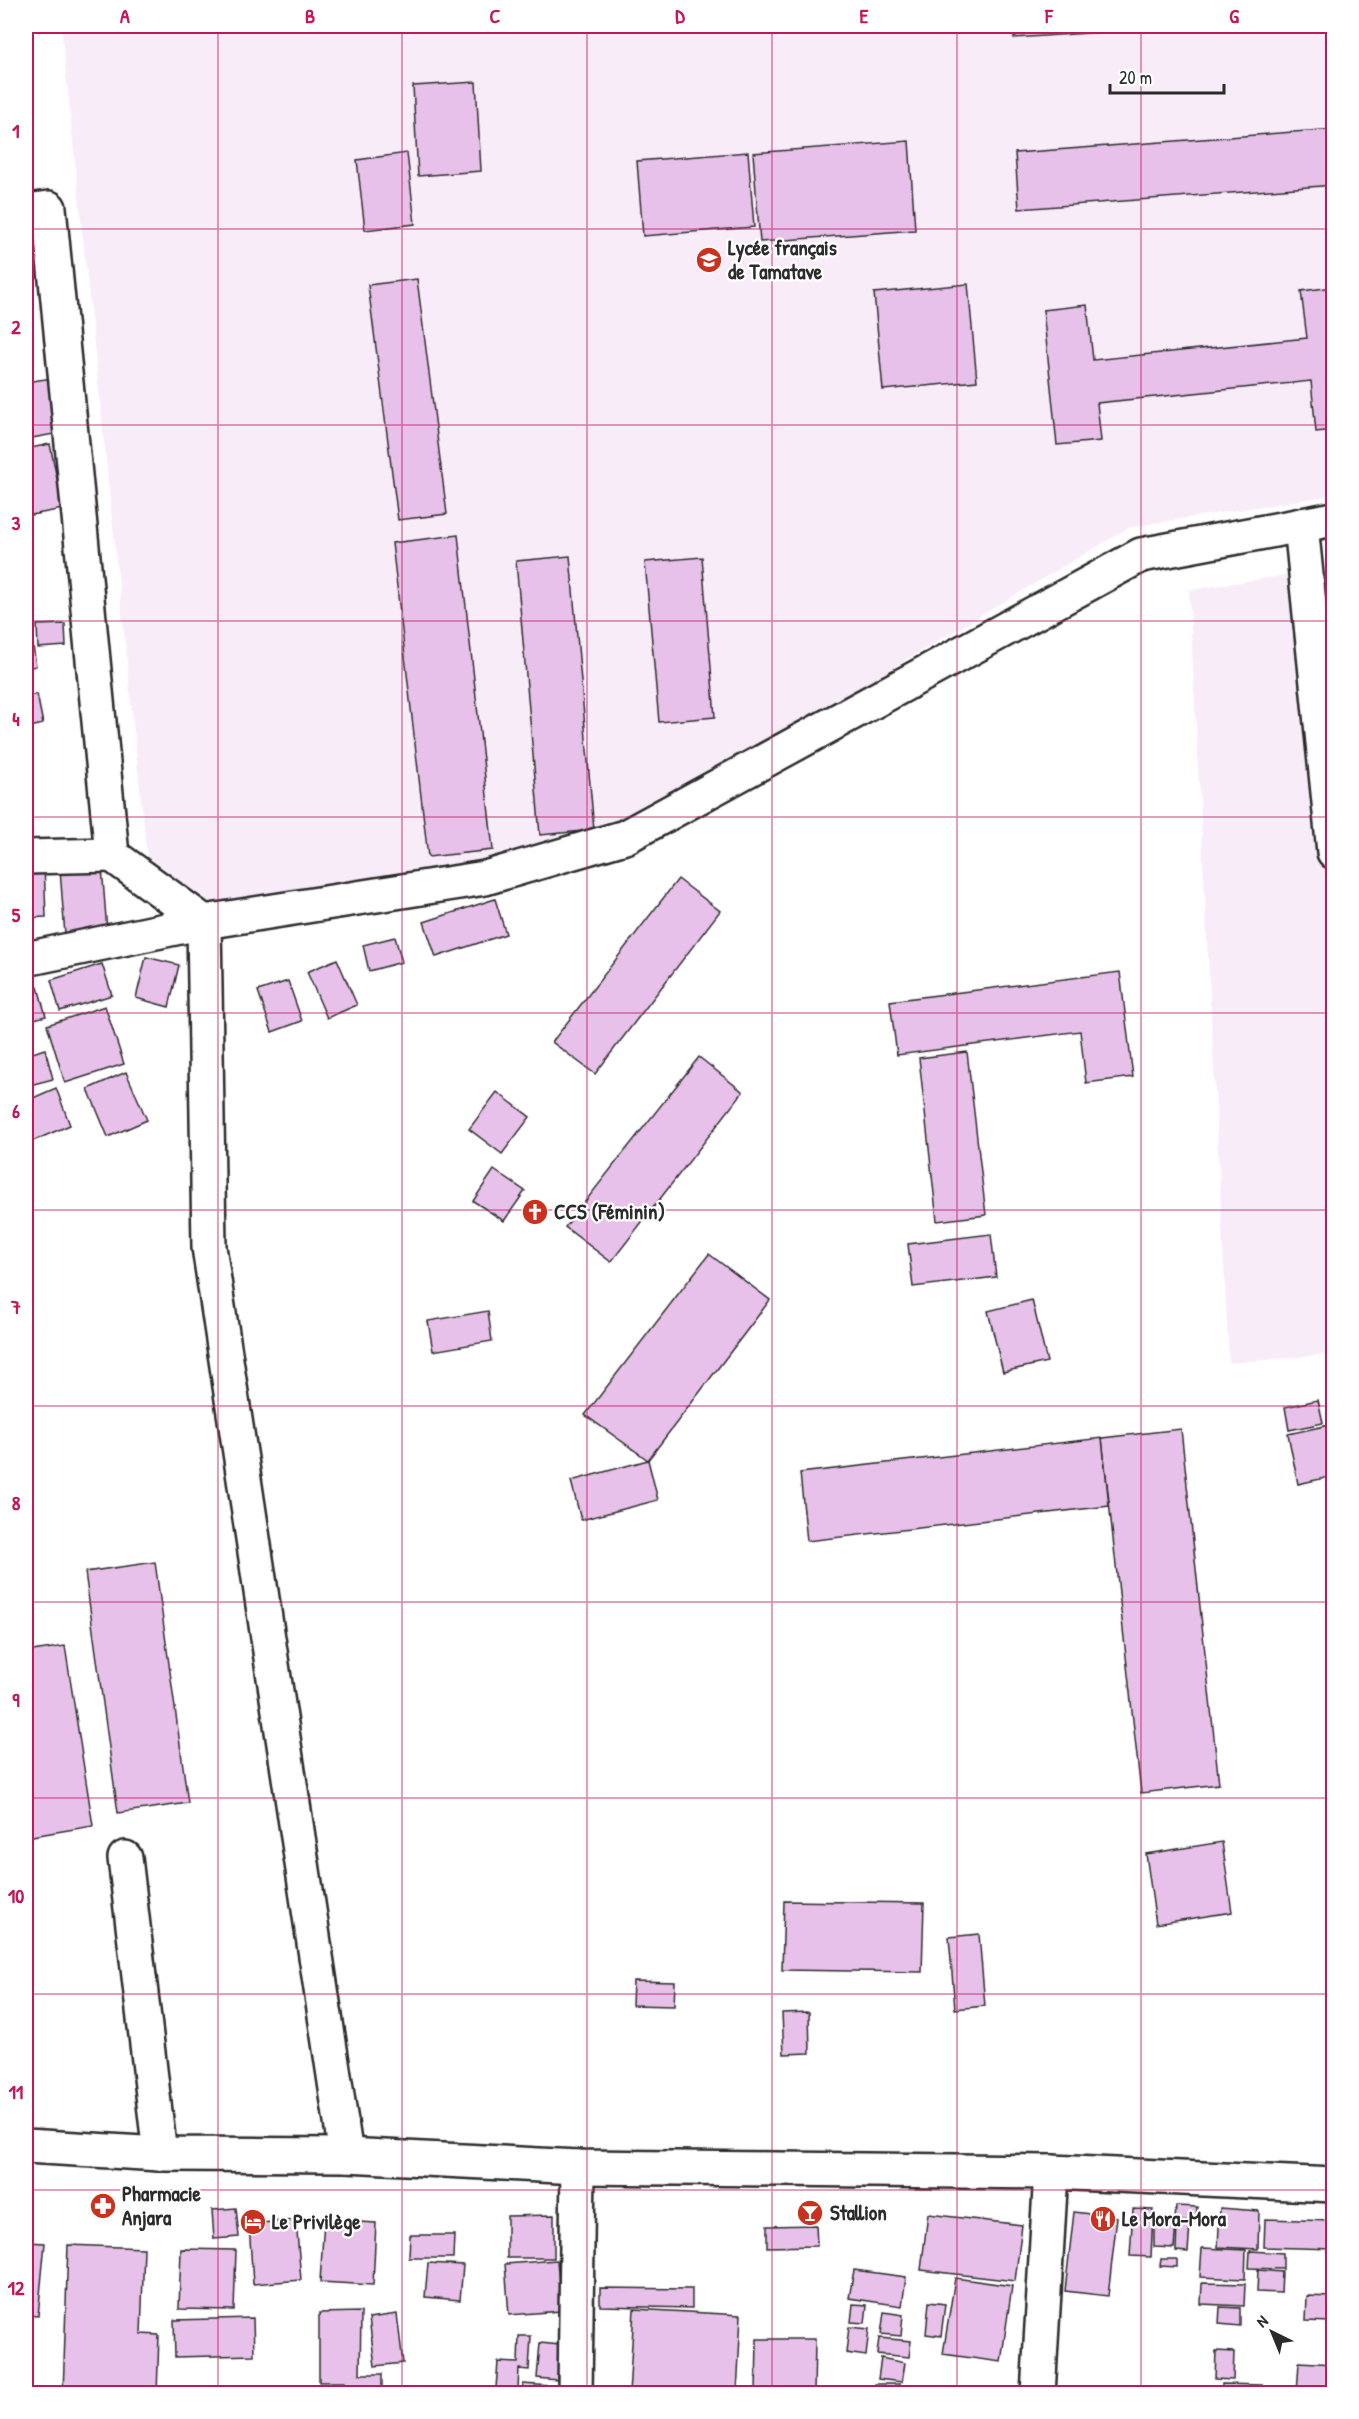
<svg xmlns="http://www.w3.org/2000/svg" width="1359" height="2419" viewBox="0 0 1359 2419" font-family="'Patrick Hand',sans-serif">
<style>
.built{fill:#f8ecf9}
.building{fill:#e8c1eb;stroke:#2b2b2b;stroke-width:1.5}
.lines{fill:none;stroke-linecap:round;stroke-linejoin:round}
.minor-casing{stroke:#2b2b2b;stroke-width:38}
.major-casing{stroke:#2b2b2b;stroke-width:38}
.minor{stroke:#fff;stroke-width:33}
.major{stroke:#fff;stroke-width:33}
.grid{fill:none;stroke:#c2185b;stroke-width:1.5;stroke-opacity:0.55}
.labels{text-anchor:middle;stroke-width:4.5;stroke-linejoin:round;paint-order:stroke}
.poi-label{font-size:21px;font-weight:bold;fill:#2b2b2b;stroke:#fff;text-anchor:start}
.neatline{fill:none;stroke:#c2185b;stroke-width:2}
.grid-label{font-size:20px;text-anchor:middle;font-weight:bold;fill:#c2185b}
</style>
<rect width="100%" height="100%" fill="#fff"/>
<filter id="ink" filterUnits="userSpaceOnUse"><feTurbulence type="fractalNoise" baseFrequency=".0167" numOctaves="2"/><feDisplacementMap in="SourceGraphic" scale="12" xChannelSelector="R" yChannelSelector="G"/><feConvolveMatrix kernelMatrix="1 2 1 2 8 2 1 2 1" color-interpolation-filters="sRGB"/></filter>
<g filter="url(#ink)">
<g class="built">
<polygon points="61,26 1333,26 1333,495 1130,527 634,821 508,864 204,910 147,856"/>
<polygon points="1333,568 1333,1354 1229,1363 1189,590"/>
</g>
<g class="building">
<polygon points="1013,26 1196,26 1014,38"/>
<polygon points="476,82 481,171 418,176 413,86"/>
<polygon points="1334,129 1334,185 1019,209 1015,153"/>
<polygon points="909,141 915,230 760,242 753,153"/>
<polygon points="748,152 754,227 643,236 637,161"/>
<polygon points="407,153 415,224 365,230 357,160"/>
<polygon points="26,154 29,154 27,191 26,191"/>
<polygon points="417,279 447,514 398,520 368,285"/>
<polygon points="968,284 977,381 883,390 874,293"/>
<polygon points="1334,287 1334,430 1316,432 1311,381 1097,403 1101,441 1057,445 1043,310 1087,305 1093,360 1307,338 1301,291"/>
<polygon points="52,378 60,433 26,439 26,382"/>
<polygon points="50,444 63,509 26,516 26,449"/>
<polygon points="458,535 493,850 428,857 392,543"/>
<polygon points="570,556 594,830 540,835 516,561"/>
<polygon points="702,557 715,717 659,722 645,562"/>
<polygon points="65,624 66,646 38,648 37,625"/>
<polygon points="31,632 36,666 26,668 26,633"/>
<polygon points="37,694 43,724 26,728 26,697"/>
<polygon points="44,864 46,917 26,918 26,865"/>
<polygon points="102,867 107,931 65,935 60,870"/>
<polygon points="678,879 720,911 595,1074 552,1042"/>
<polygon points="495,899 506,934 436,957 424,922"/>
<polygon points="395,937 402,962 369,971 363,945"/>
<polygon points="146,957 179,965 169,1007 136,998"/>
<polygon points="337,959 357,1005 327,1018 307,972"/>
<polygon points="102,964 112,995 60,1011 51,980"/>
<polygon points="1120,972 1133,1077 1086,1083 1080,1031 897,1055 890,1001"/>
<polygon points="288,981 302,1021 272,1032 258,991"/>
<polygon points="38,987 46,1016 26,1021 26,990"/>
<polygon points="105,1006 124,1064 65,1083 47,1025"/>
<polygon points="45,1049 53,1079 26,1086 26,1055"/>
<polygon points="967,1052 986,1215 937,1221 919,1058"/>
<polygon points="699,1057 743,1092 611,1262 565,1227"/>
<polygon points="126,1072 147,1120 108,1137 88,1089"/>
<polygon points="56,1088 70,1125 33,1141 26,1122 26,1101"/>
<polygon points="497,1092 530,1117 502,1154 469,1129"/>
<polygon points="494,1170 525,1191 504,1221 473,1201"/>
<polygon points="991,1234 996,1277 913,1287 908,1244"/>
<polygon points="709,1254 770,1300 648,1460 585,1415"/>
<polygon points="1032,1300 1047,1362 1003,1372 988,1311"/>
<polygon points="488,1311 492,1341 433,1351 428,1321"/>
<polygon points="1318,1400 1323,1423 1289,1430 1285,1407"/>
<polygon points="1334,1424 1334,1476 1298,1484 1288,1434"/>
<polygon points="1181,1429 1219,1784 1141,1793 1102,1438"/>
<polygon points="1102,1438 1109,1506 807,1541 800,1473"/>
<polygon points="648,1460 658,1500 581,1520 571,1481"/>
<polygon points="155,1562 188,1803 118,1813 85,1572"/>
<polygon points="65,1646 93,1826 26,1837 26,1652"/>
<polygon points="1222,1842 1232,1912 1156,1924 1146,1854"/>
<polygon points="784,1901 924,1903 922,1972 782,1970"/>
<polygon points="979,1934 985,2006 955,2009 949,1937"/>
<polygon points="633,1981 675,1982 674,2006 632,2005"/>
<polygon points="809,2012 810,2053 784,2054 782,2013"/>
<polygon points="1176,2206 1197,2207 1196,2222 1175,2221"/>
<polygon points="236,2208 239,2237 214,2239 212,2210"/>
<polygon points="1220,2208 1259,2211 1258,2249 1218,2247"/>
<polygon points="1133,2209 1153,2210 1151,2257 1130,2256"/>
<polygon points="1074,2212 1117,2217 1108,2296 1065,2291"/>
<polygon points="928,2214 1022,2225 1015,2281 921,2270"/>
<polygon points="554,2215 554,2258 507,2258 507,2216"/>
<polygon points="1265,2219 1334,2221 1334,2249 1264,2247"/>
<polygon points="296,2220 301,2280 253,2284 249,2224"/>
<polygon points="324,2220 376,2223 373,2285 320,2282"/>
<polygon points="1154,2222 1176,2223 1174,2248 1154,2247"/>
<polygon points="1177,2223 1190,2224 1188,2252 1176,2251"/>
<polygon points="816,2225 817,2246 767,2247 767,2226"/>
<polygon points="410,2235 454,2235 453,2258 409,2258"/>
<polygon points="26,2242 45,2243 38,2316 26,2315"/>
<polygon points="68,2245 144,2248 141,2334 159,2335 157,2394 63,2394"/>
<polygon points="1202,2248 1246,2250 1245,2279 1200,2277"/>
<polygon points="181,2249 236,2250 234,2310 179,2309"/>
<polygon points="1250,2251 1283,2253 1283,2269 1249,2268"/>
<polygon points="1161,2259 1177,2259 1177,2267 1160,2266"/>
<polygon points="557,2260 561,2311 509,2315 505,2264"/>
<polygon points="428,2263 463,2265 460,2300 425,2297"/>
<polygon points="854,2270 906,2277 902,2306 849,2298"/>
<polygon points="1258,2270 1282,2272 1281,2293 1257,2292"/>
<polygon points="955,2278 1012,2286 1001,2362 943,2354"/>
<polygon points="1202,2283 1245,2284 1244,2306 1201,2304"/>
<polygon points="600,2288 692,2289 692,2308 600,2306"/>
<polygon points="1307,2296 1332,2297 1330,2322 1306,2321"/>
<polygon points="929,2302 945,2304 941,2336 926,2334"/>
<polygon points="853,2304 867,2305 865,2323 851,2322"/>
<polygon points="1220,2307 1240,2308 1240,2326 1219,2324"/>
<polygon points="634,2309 741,2315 737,2394 629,2394"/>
<polygon points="361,2312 360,2374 382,2374 382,2393 345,2394 345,2382 319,2382 319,2313"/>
<polygon points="884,2312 903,2315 901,2336 881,2334"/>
<polygon points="397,2314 403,2363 375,2366 369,2318"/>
<polygon points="253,2318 254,2355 175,2357 174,2320"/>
<polygon points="849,2327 869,2329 866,2356 846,2353"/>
<polygon points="519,2336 531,2336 529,2370 519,2369 518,2389 496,2388 498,2362 518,2363"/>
<polygon points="879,2338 911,2341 909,2357 877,2354"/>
<polygon points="757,2339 815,2339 814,2394 756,2394"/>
<polygon points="540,2343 560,2345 557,2380 537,2378"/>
<polygon points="1216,2351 1234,2352 1233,2380 1215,2379"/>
<polygon points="881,2358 905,2363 902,2382 878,2379"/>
<polygon points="1299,2362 1334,2364 1334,2394 1297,2394"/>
<polygon points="523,2384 563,2387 562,2394 522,2394"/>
<rect x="875" y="2384" width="25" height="10"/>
<polygon points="1222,2384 1262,2385 1262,2394 1221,2394"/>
</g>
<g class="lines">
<g class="minor-casing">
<g id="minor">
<polyline points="26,211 49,208 112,855 204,922"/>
<polyline points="1301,525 1334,852"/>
<polyline points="26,857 112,855"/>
<polyline points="26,959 204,922"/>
<polyline points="125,1858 160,2154"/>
<polyline points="346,2155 209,1247 204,922 485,878 625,837 1141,555 1334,519"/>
<polyline points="575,2394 578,2167"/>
<polyline points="1038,2394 1051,2172"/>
</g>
</g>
<g class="major-casing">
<polyline id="major" points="26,2146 160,2154 346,2155 578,2167 1051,2172 1334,2185"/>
</g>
<use href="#minor" class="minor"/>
<use href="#major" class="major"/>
</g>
</g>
<path class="grid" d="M218 26V2394M402 26V2394M587 26V2394M772 26V2394M957 26V2394M1141 26V2394M26 229H1334M26 425H1334M26 621H1334M26 817H1334M26 1013H1334M26 1210H1334M26 1406H1334M26 1602H1334M26 1798H1334M26 1994H1334M26 2190H1334"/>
<defs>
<g id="school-disc" transform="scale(1.35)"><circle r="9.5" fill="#c8321e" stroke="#fff"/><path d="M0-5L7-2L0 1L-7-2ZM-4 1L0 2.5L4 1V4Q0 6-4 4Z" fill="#fff"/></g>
<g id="church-disc" transform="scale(1.35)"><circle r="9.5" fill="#c8321e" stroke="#fff"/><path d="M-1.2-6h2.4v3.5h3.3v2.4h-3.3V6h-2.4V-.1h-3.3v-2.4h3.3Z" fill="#fff"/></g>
<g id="pharmacy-disc" transform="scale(1.35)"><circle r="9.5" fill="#c8321e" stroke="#fff"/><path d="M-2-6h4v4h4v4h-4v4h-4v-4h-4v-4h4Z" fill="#fff"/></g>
<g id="bar-disc" transform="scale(1.35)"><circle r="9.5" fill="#c8321e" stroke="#fff"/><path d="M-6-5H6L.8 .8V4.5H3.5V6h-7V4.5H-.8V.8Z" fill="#fff"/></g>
<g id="restaurant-disc" transform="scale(1.35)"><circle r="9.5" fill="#c8321e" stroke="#fff"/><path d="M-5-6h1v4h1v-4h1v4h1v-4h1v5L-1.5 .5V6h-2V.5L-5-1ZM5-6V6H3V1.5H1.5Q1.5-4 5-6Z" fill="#fff"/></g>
<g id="hotel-disc" transform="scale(1.35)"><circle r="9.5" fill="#c8321e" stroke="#fff"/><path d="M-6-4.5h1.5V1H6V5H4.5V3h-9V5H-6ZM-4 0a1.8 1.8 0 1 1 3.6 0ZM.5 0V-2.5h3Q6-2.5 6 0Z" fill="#fff"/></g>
</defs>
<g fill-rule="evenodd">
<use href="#school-disc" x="709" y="260"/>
<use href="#church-disc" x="535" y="1212"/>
<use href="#pharmacy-disc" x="103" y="2206"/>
<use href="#bar-disc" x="810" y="2213"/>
<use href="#restaurant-disc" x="1103" y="2219"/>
<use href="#hotel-disc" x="253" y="2222"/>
</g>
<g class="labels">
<g class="poi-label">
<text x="728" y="255">Lycée français<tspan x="728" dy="24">de Tamatave</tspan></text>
<text x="554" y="1219">CCS (Féminin)</text>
<text x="122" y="2201">Pharmacie<tspan x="122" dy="24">Anjara</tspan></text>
<text x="830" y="2220">Stallion</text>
<text x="1122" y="2226">Le Mora-Mora</text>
<text x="272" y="2229">Le Privilège</text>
</g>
</g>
<rect width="1359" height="2419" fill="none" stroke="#fff" stroke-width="66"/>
<g transform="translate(1272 2332) rotate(317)" stroke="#ffffff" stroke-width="4.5" paint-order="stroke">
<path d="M0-4.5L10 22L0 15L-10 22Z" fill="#2b2b2b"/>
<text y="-9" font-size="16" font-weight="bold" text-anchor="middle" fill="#2b2b2b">N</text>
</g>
<path d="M1110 84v9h114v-9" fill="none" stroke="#2b2b2b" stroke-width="3"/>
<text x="1119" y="84" font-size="18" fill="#2b2b2b" stroke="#ffffff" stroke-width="4.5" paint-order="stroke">20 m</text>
<rect x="33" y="33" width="1293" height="2353" class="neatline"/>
<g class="grid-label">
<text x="125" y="23">A</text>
<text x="310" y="23">B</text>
<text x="495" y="23">C</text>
<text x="680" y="23">D</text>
<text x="864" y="23">E</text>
<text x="1049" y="23">F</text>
<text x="1234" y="23">G</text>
<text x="16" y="138">1</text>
<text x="16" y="334">2</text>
<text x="16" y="530">3</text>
<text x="16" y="726">4</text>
<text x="16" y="922">5</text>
<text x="16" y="1118">6</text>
<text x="16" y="1314">7</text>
<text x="16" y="1510">8</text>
<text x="16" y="1707">9</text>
<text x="16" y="1903">10</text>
<text x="16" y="2099">11</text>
<text x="16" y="2295">12</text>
</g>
</svg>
